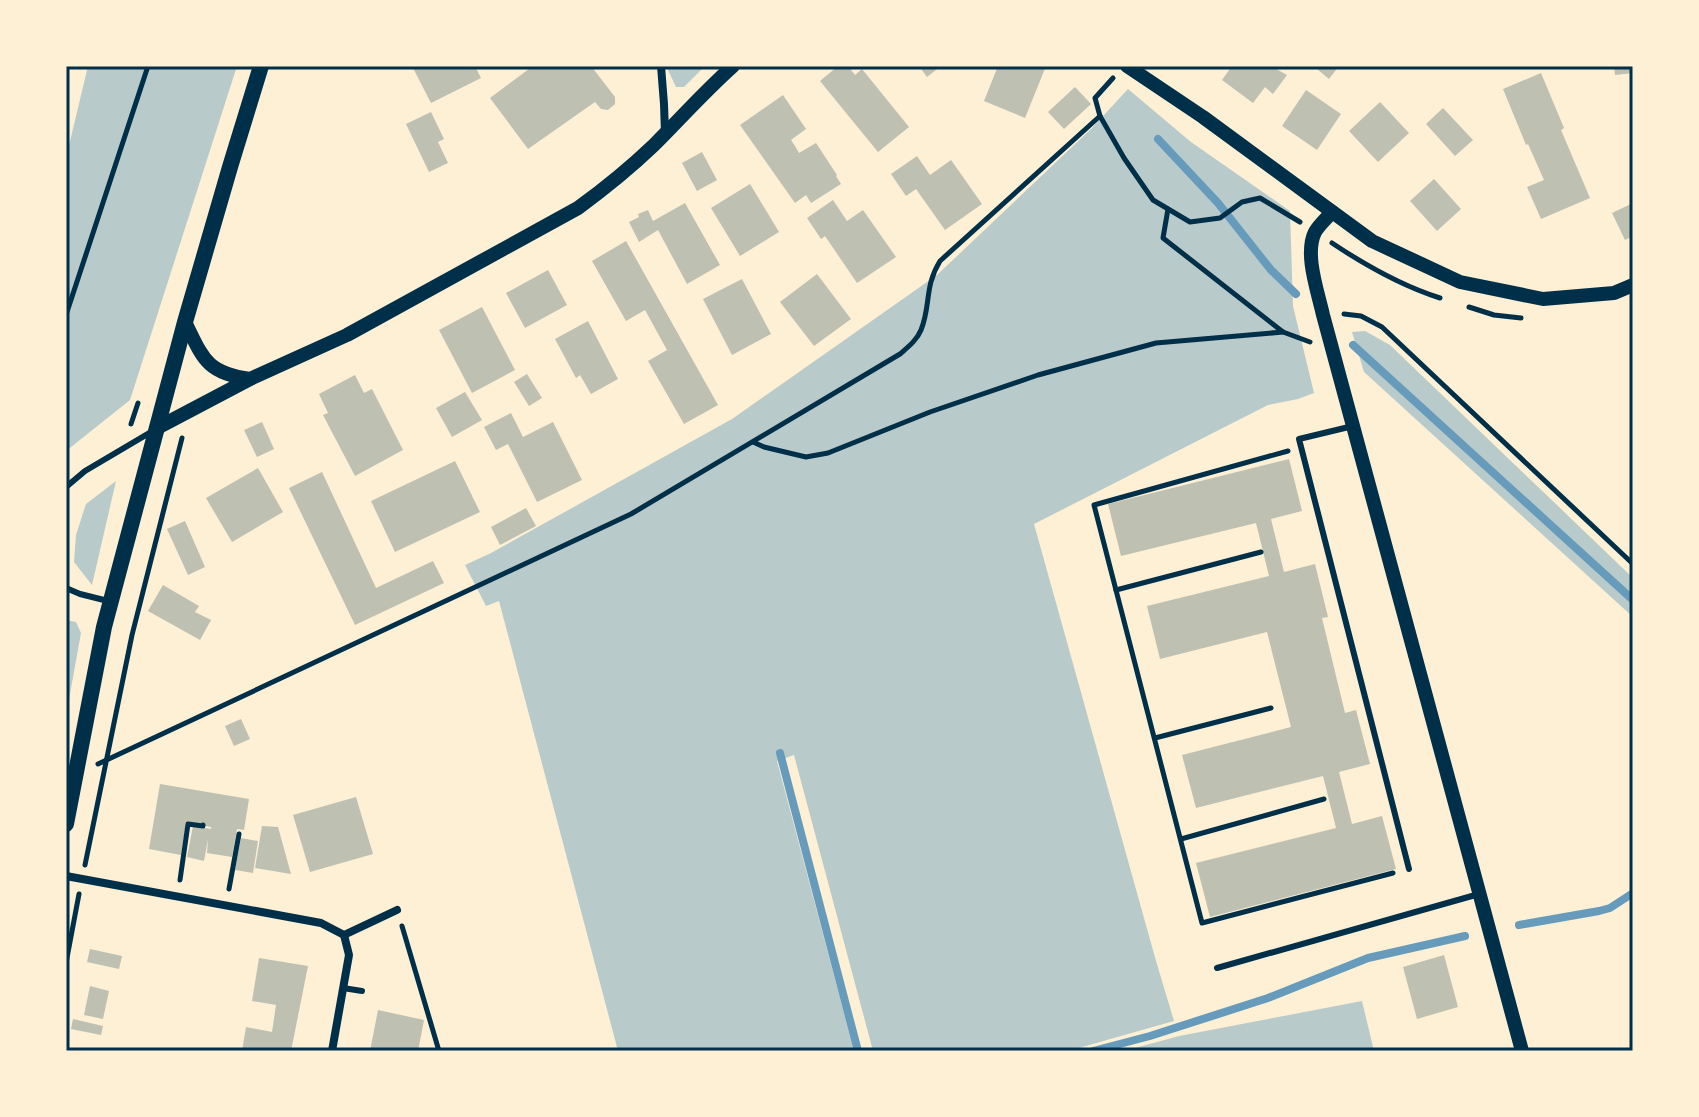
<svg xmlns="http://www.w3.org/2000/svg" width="1699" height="1117" viewBox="0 0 1699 1117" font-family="'Space Grotesk',sans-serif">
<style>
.green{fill:#b9caca}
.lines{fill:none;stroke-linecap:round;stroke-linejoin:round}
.stream{stroke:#669bbc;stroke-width:8}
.building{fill:#bec0b2}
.path{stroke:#003049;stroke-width:5}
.service{stroke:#003049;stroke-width:6}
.minor{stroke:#003049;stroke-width:8}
.tertiary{stroke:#003049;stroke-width:14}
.secondary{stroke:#003049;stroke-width:16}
.neatline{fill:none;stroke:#003049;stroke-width:3}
</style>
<rect width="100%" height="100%" fill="#fdf0d5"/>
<g class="green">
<polygon points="88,66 237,66 130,400 66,451 66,158"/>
<polygon points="669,66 705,66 684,87 676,87 668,70"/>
<polygon points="1128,89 1191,142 1290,211 1293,306 1314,393 1298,399 1268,405 1034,524 1156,961 1174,1021 1068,1051 873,1051 794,755 777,761 854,1051 618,1051 499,601 486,606 465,565 491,553 732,419 937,275 1092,128"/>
<polygon points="1365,331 1390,345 1633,578 1633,617 1364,372 1352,332"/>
<polygon points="116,481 92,585 74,562 76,535 86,504"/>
<polygon points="66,620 76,622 81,633 66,716"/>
<polygon points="1362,1001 1374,1051 1124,1051 1179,1036"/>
</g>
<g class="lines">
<g class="stream">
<polyline points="1158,139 1218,203 1271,270 1296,294"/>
<polyline points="1353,345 1633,600"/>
<polyline points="780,753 858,1051"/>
<polyline points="1519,925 1599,911 1610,908 1633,893"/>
<polyline points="1093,1051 1150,1036 1268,998 1368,958 1465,936"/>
</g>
</g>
<g class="building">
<polygon points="412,66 475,66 481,78 431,103"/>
<polygon points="533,66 591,66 615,97 615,104 608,110 601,109 595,102 528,149 490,98"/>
<polygon points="838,66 848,66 855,75 862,69 909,127 878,152 820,81"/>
<polygon points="919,66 941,66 927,77"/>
<polygon points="998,66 1046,66 1025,118 984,101"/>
<polygon points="1232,66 1271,66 1287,75 1273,94 1265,87 1253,103 1222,80"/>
<polygon points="1320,66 1339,66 1329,79 1317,69"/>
<polygon points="1614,66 1633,66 1633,73 1615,75"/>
<polygon points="1541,73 1564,128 1561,130 1590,198 1541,219 1527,187 1544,180 1528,144 1526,145 1503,89"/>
<polygon points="1075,87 1091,104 1064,129 1048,112"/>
<polygon points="1306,90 1341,114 1317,150 1282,126"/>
<polygon points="783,95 806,129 791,140 795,146 799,153 816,143 837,175 836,176 841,184 811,203 806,195 795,203 740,125"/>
<polygon points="1380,102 1409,133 1378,162 1349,131"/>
<polygon points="1443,108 1473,140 1455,156 1426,124"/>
<polygon points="431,112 444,139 438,142 448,163 429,172 406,124"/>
<polygon points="702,152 717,180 697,191 682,163"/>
<polygon points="917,156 930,175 951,160 982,204 945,230 916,189 906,196 891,174"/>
<polygon points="1434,179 1461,209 1437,231 1410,201"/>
<polygon points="750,184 779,232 740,256 711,208"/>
<polygon points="833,200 847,221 863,210 896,257 857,283 825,236 821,239 807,218"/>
<polygon points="685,203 720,265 687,284 658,230 639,242 629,222 639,217 638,214 648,210 653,221"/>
<polygon points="1633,203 1633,236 1625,240 1612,213"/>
<polygon points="626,241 718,405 684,424 648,361 667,350 645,310 626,321 592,261"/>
<polygon points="548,270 567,305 525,328 506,293"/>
<polygon points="817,274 851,319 814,346 780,302"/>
<polygon points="742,279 771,334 732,355 703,299"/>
<polygon points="482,307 515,370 472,393 439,330"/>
<polygon points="588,321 618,379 591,394 580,375 576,378 555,339"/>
<polygon points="527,374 542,398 529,406 514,382"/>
<polygon points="355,375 364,393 372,389 403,450 355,476 323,415 328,413 319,394"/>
<polygon points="465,392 482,420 452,437 436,408"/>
<polygon points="511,413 523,437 553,422 582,480 537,502 508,444 496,450 484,427"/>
<polygon points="262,422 274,449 257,457 244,430"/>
<polygon points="1289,459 1302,511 1271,519 1284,572 1315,564 1328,617 1322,618 1345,713 1356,710 1370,764 1339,772 1352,824 1382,816 1396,869 1210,917 1196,863 1336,828 1323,776 1196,808 1182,755 1291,727 1267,632 1160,659 1147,606 1269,576 1256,523 1121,556 1108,504"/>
<polygon points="455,461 480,512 395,552 371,501"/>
<polygon points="258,468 283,512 232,542 206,498"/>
<polygon points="322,472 376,588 433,561 444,583 355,625 289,488"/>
<polygon points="526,508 536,526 500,545 491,527"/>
<polygon points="185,521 205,567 188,575 167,529"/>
<polygon points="163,585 199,606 195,612 211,620 200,640 148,611"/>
<polygon points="241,719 250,739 234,746 225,726"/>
<polygon points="160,784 249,799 244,830 237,829 232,857 207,853 208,839 204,861 187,857 193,826 211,829 211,827 186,822 181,855 149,849"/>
<polygon points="356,797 373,854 310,872 293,815"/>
<polygon points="262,826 278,827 291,874 255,868"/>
<polygon points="241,838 258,841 253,873 235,870"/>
<polygon points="90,949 122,956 119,969 87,962"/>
<polygon points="1444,955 1458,1007 1417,1019 1403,967"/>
<polygon points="259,958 308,966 291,1051 242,1051 246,1027 272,1032 276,1005 252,1001"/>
<polygon points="90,986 109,991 103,1019 84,1015"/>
<polygon points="378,1010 424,1020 418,1051 370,1051"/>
<polygon points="73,1019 103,1026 101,1035 71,1029"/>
</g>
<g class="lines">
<g class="path">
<polyline points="1113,78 1095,98 1100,116 1124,158 1153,200 1190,222 1220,218 1242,202 1260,198 1300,222"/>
<polyline points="1168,209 1163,238 1283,332 1310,342"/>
<path d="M1332 243C1365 265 1402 286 1440 298"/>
<polyline points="1469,307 1494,315 1521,318"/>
<polyline points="1344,314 1361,316 1382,327 1633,564"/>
<polyline points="66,315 148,66"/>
<polyline points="131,424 138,403"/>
<polyline points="753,442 764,447 806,457 828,453 930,412 1038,375 1156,343 1283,332"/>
<polyline points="1288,451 1094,505 1202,923 1393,873"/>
<polyline points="1116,590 1261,552"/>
<polyline points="1155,738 1271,708"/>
<path d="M98 764 631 514 900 354C908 347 917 340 921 330 931 306 924 287 940 261L1100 116"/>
<polyline points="1181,839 1324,799"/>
<polyline points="85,865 132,635 182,438"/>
<polyline points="180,880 188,824 203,826 203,825"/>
<polyline points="229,889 239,834"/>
<polyline points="402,926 439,1051"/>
<polyline points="66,963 79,894"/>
</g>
<g class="service">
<polyline points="1353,426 1299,439 1409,869"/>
<polyline points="66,487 85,471 151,432"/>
<polyline points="66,588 80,594 108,601"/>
<polyline points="1217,968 1479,894"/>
<polyline points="343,988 362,991"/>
</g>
<g class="minor">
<polyline points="661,66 664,104 665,133"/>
<polyline points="66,876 321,923 344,935 349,955 332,1051"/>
<polyline points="344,935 397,910"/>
</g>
<g class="tertiary">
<polyline points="1127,66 1203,117 1372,241 1460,282 1543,299 1614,293 1633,285"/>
<path d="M1332 212C1327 218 1319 225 1315 232 1304 254 1318 292 1323 315L1522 1051"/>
<path d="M185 322C203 358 206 373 250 379"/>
<path d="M157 428 250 379 347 335 578 208C604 189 630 168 654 145 680 119 705 91 733 66"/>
</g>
<polyline class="secondary" points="66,824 104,627 185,322 230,167 261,66"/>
</g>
<rect width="1699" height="1117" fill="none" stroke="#fdf0d5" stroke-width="136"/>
<rect x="68" y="68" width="1563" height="981" class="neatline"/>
</svg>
